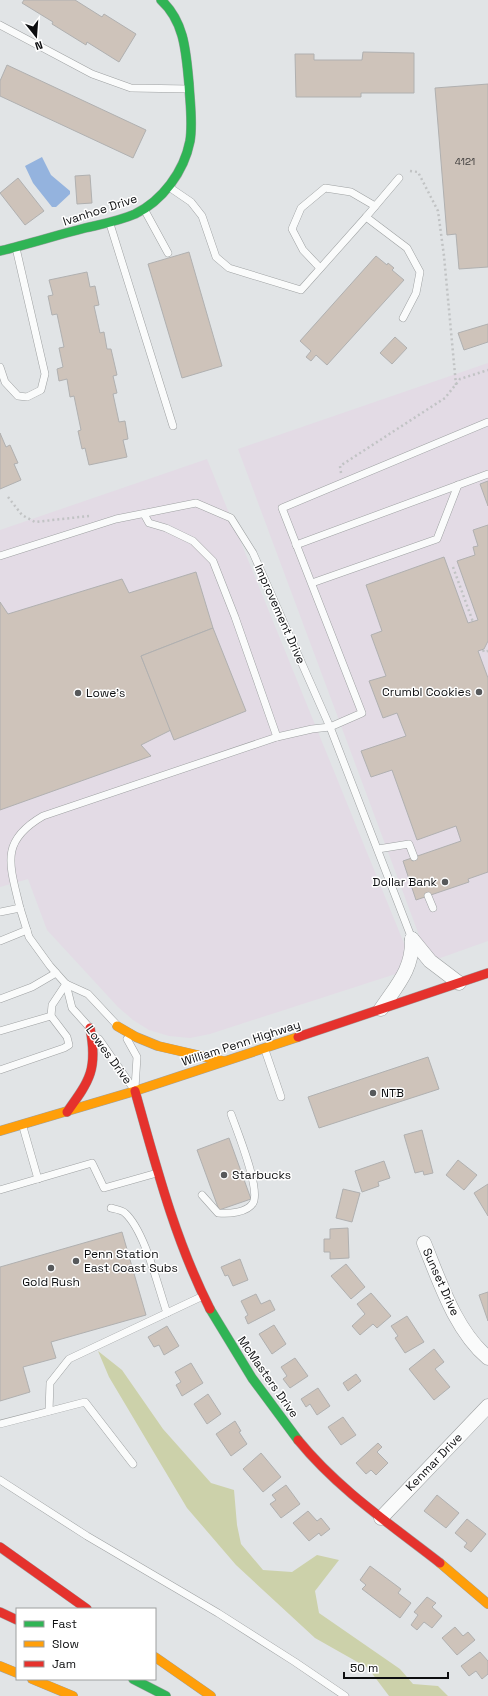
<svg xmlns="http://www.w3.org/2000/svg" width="488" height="1696" viewBox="0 0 488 1696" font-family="'Space Grotesk',sans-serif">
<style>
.commercial{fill:#e3dbe5}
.green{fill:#ccd1aa}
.water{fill:#94b3de}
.building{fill:#cec3ba;stroke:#b0b0b0}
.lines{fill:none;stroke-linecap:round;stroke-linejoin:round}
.lane-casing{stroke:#9ea1a2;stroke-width:8}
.street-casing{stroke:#9ea1a2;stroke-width:15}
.fast-casing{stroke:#9ea1a2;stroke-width:10}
.slow-casing{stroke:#9ea1a2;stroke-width:10}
.jam-casing{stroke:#9ea1a2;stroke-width:10}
.path{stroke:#c1c3c4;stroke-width:2.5;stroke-dasharray:2 3;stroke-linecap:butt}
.lane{stroke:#fafbfb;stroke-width:7}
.street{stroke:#fafbfb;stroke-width:14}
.fast{stroke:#30b455;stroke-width:9}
.slow{stroke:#ff9f0a;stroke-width:9}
.jam{stroke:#e5322d;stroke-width:9}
.poi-dot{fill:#57595b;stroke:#fff;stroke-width:1.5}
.labels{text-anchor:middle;stroke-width:3;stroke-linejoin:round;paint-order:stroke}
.number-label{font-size:10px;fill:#3d3b3a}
.street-label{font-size:12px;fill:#0d0e10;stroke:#fff}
.poi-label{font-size:12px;fill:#0d0e10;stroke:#fff;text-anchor:start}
</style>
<rect width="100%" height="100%" fill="#e1e4e6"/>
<g class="commercial">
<polygon points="488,363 488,941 429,962 238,449"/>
<polygon points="207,459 414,968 210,1034 190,1038 169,1036 149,1030 133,1020 118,1007 47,930 28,879 0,887 0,530"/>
</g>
<polygon class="green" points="98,1351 122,1370 163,1429 211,1483 234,1490 237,1525 241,1544 263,1570 292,1572 317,1555 339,1560 315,1591 319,1613 400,1669 413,1684 438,1686 448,1696 389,1696 368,1668 315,1638 236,1565 187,1508 109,1377"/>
<polygon class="water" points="42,157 51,175 70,191 70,194 56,207 52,207 33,183 25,166"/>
<g class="building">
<polygon points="24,0 75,0 102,17 104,14 136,34 119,62 87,42 86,45 52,24 53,22 22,3"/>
<polygon points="363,52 414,53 414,93 361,93 361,97 296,97 295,54 314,54 314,60 362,60"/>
<polygon points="7,65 146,130 133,158 0,96 0,81"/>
<polygon points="488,84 488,267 459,269 456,234 447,235 435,88"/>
<polygon points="90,175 92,203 77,204 75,176"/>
<polygon points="18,178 44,211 25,225 0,193"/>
<polygon points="189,252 222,366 182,378 148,264"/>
<polygon points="376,256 387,265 388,263 394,268 392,270 404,280 327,365 316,355 311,361 306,357 311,351 300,341"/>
<polygon points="87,272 90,287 95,286 99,305 94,306 100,333 104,332 107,349 111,349 117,375 113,376 117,393 113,394 119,422 125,421 128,439 123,440 127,457 89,465 85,448 82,449 78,431 81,430 74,396 70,397 67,379 59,381 57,369 63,367 59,348 64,347 57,314 52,315 48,296 53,295 49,280"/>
<polygon points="488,324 488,342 464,350 458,333"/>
<polygon points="395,337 407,348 392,364 380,353"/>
<polygon points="0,433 6,447 10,445 18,463 14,464 21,480 0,489"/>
<polygon points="488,481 488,506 480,484"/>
<polygon points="488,525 488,641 484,649 478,651 488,678 488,872 468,879 469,882 416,900 403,861 461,841 456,826 417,840 392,770 371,777 361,751 406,736 397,713 383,718 369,681 386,676 371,635 382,631 366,585 444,557 468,623 478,620 457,561 475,555 473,547 478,546 473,530"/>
<polygon points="196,572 213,628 141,656 171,730 141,745 151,756 0,810 0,602 8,614 122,579 129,593"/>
<polygon points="213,628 246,711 174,740 141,656"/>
<polygon points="428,1057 439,1089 319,1128 308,1097"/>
<polygon points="422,1130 433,1173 424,1175 423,1171 415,1173 404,1135"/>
<polygon points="229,1138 251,1199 219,1210 197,1150"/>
<polygon points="458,1160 477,1175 464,1190 446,1175"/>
<polygon points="384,1161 390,1178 378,1182 379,1186 362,1192 355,1171"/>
<polygon points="488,1184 488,1216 474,1193"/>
<polygon points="343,1189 360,1193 352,1222 336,1218"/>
<polygon points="348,1228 349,1258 330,1259 330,1252 324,1252 324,1239 330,1239 330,1229"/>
<polygon points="122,1232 146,1315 51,1342 56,1358 23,1367 30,1392 0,1401 0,1267"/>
<polygon points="240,1259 248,1280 233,1286 228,1275 225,1276 221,1267"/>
<polygon points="346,1264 365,1287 351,1299 331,1276"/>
<polygon points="488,1292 488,1321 479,1295"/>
<polygon points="371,1293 391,1316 377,1328 373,1324 360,1335 352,1326 365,1314 357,1304"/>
<polygon points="256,1294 261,1304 270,1300 275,1310 248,1324 245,1317 248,1315 241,1301"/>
<polygon points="407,1316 424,1342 405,1353 395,1338 398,1336 391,1326"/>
<polygon points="274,1325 286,1344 272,1354 259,1334"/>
<polygon points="167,1326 179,1346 164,1355 159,1345 154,1347 148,1337"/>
<polygon points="434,1349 444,1362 435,1369 450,1387 434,1400 409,1369"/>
<polygon points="295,1358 308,1376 290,1388 283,1379 287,1376 281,1367"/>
<polygon points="191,1363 203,1383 182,1396 176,1385 181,1382 175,1372"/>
<polygon points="356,1374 361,1381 348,1391 343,1383"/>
<polygon points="318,1388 330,1406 317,1415 310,1404 306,1407 301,1399"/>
<polygon points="208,1394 221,1414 207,1424 194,1404"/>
<polygon points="343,1417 356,1435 341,1445 328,1427"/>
<polygon points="235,1421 241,1431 239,1432 247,1444 231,1456 216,1434"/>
<polygon points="378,1443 382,1447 377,1452 388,1463 376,1475 371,1470 366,1474 356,1463"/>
<polygon points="261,1453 281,1477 263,1492 243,1469"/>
<polygon points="286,1485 300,1504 281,1518 270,1504 276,1500 272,1495"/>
<polygon points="437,1495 459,1513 446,1528 424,1511"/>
<polygon points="308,1511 317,1521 321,1518 330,1529 321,1536 319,1533 309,1541 293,1523"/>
<polygon points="467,1519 486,1534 471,1552 464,1547 467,1543 455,1533"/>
<polygon points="370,1566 401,1589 398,1593 411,1603 400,1618 362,1589 366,1585 360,1580"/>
<polygon points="427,1597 436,1603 432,1607 442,1616 432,1628 424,1622 417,1630 411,1625 418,1615 414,1612"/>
<polygon points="455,1627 463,1636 468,1632 475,1640 457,1655 442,1638"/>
<polygon points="480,1652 488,1661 488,1674 482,1679 476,1671 469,1676 461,1666"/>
</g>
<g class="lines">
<g class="lane-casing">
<g id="lane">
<polyline points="0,25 92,74 131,88 189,89"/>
<polyline points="169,187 191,202 202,216 216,257 229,268 301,290 366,217 399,178"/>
<polyline points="144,209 168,253"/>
<polyline points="366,217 407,248 420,272 416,293 403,318"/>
<polyline points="110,224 173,426"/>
<polyline points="320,268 303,250 292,229 301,208 325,188 351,192 375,206"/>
<polyline points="0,367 5,382 18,396 27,397 41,390 45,374 16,248"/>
<polyline points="144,514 149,523 166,528 193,541 213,561 235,617 277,737"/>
<polyline points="296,545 488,474"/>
<polyline points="0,556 116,519 196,503 231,518 253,553 330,727 412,939"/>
<polyline points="312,583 437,539 458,485"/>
<polyline points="378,849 409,844 414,857"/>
<polyline points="428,896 433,908"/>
<path d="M20 908C9 863 0 841 43 816L277 737 312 729 330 727 362 713 282 508 488 422"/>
<polyline points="0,912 20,908 29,937 50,966 66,984 88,994 116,1024"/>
<polyline points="0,941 27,930"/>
<polyline points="66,984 72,1008 89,1027"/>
<polyline points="0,999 32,987 56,973"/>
<polyline points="51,1016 52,1005 66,984"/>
<polyline points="0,1031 51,1016 67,1037 69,1045 64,1048 0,1070"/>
<polyline points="99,1039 133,1088"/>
<polyline points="127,1039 137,1057 135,1088"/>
<polyline points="265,1050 281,1097"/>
<polyline points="23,1127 38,1179"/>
<polyline points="0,1190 92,1163 104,1188 157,1173"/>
<path d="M202 1195 218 1213C228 1214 247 1213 253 1203 261 1189 237 1131 231 1114"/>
<path d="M111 1208C115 1209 122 1210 125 1213 145 1231 158 1287 167 1313"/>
<polyline points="49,1411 50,1383 69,1359 203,1296"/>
<polyline points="0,1424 85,1402 133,1464"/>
<polyline points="0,1480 87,1536 218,1613 295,1662 345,1696"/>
</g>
</g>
<g class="street-casing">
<g id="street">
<polyline points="412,939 430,961 459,983"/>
<path d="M381 1009C397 985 413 969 412 939"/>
<path d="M424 1243C440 1282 455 1330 488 1358"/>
<polyline points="381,1518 488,1406"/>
</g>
</g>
<g class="fast-casing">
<g id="fast">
<path d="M0 251C29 244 57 235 85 228 102 224 119 221 135 214 162 201 184 172 190 141 193 123 190 103 189 84 186 53 185 22 161 0"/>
<polyline points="210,1309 252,1378 298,1440"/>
<polyline points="133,1679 166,1696"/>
</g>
</g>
<g class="slow-casing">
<g id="slow">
<polyline points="117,1026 136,1037 158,1046 223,1061"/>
<polyline points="0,1131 135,1091 298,1037"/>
<polyline points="440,1563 488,1604"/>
<polyline points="155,1657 211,1696"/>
<polyline points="0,1666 17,1673"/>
<polyline points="32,1679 73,1696"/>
</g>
</g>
<g class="jam-casing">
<g id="jam">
<polyline points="298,1037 488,973"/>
<path d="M135 1091C156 1166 175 1240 210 1309"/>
<path d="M67 1112C90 1080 98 1069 90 1028"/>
<path d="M298 1440C338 1489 390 1524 440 1563"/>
<polyline points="0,1547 87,1609"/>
<polyline points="0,1612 17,1620"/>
</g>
</g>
<g class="path">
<polyline points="410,171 418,172 438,211 444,256 456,385"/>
<polyline points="341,473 340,466 445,398 460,379 488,370"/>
<polyline points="8,497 22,515 35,522 89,516"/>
<polyline points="453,567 473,622"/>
<polyline points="483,650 484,652 488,651"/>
</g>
<use href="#lane" class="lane"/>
<use href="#street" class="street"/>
<use href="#fast" class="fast"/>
<use href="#slow" class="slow"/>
<use href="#jam" class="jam"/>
</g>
<g class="poi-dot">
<circle cx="479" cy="692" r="4"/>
<circle cx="78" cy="693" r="4"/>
<circle cx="445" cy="882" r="4"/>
<circle cx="373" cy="1093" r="4"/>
<circle cx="224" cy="1175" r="4"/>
<circle cx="76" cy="1261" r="4"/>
<circle cx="51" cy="1268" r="4"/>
</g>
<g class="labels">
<g class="number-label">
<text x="465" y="165">4121</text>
</g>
<g class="street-label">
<text transform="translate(100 210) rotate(-18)" y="4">Ivanhoe Drive</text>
<text transform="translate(280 614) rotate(66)" y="4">Improvement Drive</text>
<text transform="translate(241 1043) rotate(-18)" y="4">William Penn Highway</text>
<text transform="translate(109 1055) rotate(54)" y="4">Lowes Drive</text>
<text transform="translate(441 1282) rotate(66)" y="4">Sunset Drive</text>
<text transform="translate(268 1377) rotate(55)" y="4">McMasters Drive</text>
<text transform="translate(434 1462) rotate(-46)" y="4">Kenmar Drive</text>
</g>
<g class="poi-label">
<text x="471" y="696" text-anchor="end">Crumbl Cookies</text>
<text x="86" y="697">Lowe's</text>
<text x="437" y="886" text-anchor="end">Dollar Bank</text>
<text x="381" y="1097">NTB</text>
<text x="232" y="1179">Starbucks</text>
<text x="84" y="1258">Penn Station<tspan x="84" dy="14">East Coast Subs</tspan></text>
<text x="51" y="1286" text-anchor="middle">Gold Rush</text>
</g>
</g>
<rect x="16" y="1608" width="140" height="72" fill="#ffffff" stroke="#9e9f9f"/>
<rect x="24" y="1621" width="20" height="6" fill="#30b455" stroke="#9e9f9f"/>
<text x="52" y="1628" font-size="12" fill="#0d0e10">Fast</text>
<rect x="24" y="1641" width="20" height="6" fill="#ff9f0a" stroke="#9e9f9f"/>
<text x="52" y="1648" font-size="12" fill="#0d0e10">Slow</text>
<rect x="24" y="1661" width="20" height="6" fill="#e5322d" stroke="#9e9f9f"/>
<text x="52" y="1668" font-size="12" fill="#0d0e10">Jam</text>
<g transform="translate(36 36) rotate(163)" stroke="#ffffff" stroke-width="3" paint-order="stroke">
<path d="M0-3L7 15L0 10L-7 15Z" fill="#0d0e10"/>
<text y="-6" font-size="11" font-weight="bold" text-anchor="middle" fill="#0d0e10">N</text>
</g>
<path d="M344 1672v6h104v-6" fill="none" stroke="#0d0e10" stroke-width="2"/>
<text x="350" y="1672" font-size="12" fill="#0d0e10" stroke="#ffffff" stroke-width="3" paint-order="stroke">50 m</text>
</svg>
